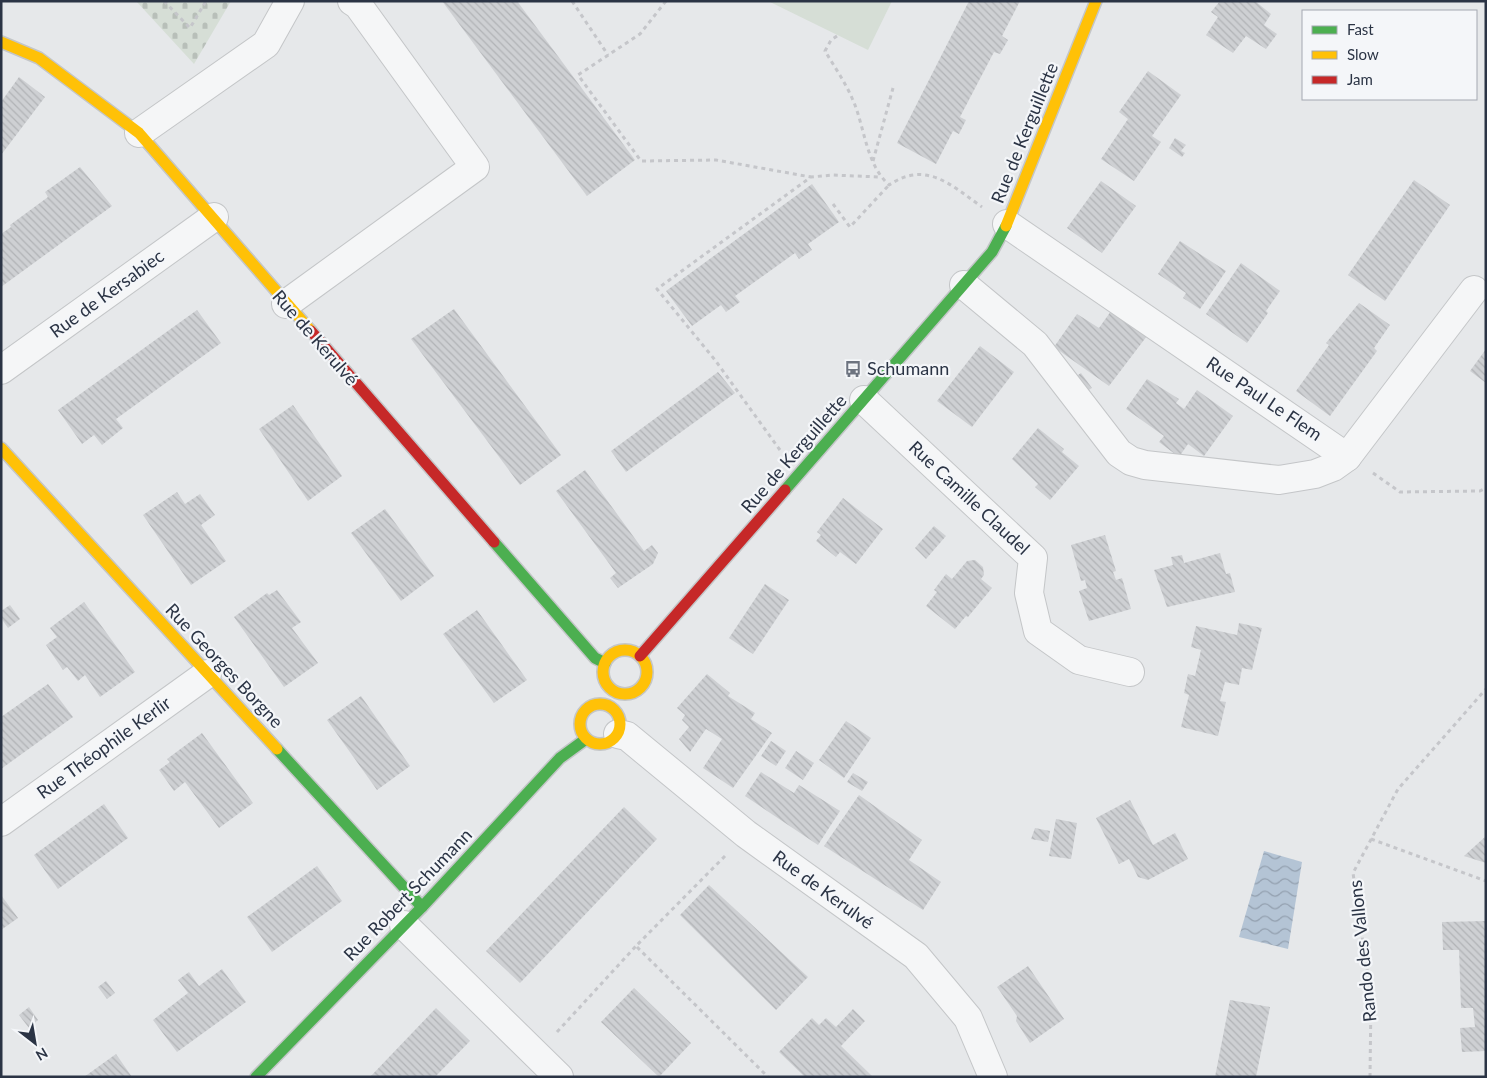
<svg xmlns="http://www.w3.org/2000/svg" width="1487" height="1078" viewBox="0 0 1487 1078" font-family="Lato,sans-serif">
<style>
.cemetery{fill:url(#cemetery-stones)}
.pitch{fill:#d6ded6}
.water{fill:url(#water-waves)}
.building{fill:url(#building-back-hatch)}
.lines{fill:none;stroke-linecap:round;stroke-linejoin:round}
.street-casing{stroke:#c4c6c8;stroke-width:30}
.fast-casing{stroke:#c4c6c8;stroke-width:14}
.slow-casing{stroke:#c4c6c8;stroke-width:14}
.jam-casing{stroke:#c4c6c8;stroke-width:14}
.path{stroke:#c5c6ca;stroke-width:3;stroke-dasharray:4 4;stroke-linecap:butt}
.street{stroke:#f5f6f7;stroke-width:28}
.fast{stroke:#4caf50;stroke-width:11}
.slow{stroke:#ffc107;stroke-width:11}
.jam{stroke:#c62828;stroke-width:11}
.labels{text-anchor:middle;stroke-width:4.5;stroke-linejoin:round;paint-order:stroke}
.street-label{font-size:18px;fill:#2b3445;stroke:#f4f6f9}
.poi-label{font-size:18px;fill:#2b3445;stroke:#f4f6f9;text-anchor:start}
</style>
<defs>
<pattern id="cemetery-stones" width="16" height="16" patternUnits="userSpaceOnUse" patternTransform="scale(1.25)"><rect width="16" height="16" fill="#d6ded6"/><path d="M2 7V4a2 2 0 0 1 4 0v3zM10 15v-3a2 2 0 0 1 4 0v3z" fill="#b8bfb9"/></pattern>
<pattern id="water-waves" width="16" height="10" patternUnits="userSpaceOnUse" patternTransform="scale(1.25)"><rect width="16" height="10" fill="#b4c4d5"/><path d="M0 5q4-4 8 0t8 0" fill="none" stroke="#93a0af"/></pattern>
<pattern id="building-back-hatch" width="6" height="6" patternUnits="userSpaceOnUse" patternTransform="scale(1.25)"><rect width="6" height="6" fill="#ced0d3"/><path d="M-1 5l2 2M0 0l6 6M5-1l2 2" fill="none" stroke="#b1b3b6"/></pattern>
</defs>
<rect width="100%" height="100%" fill="#e6e8ea"/>
<polygon class="cemetery" points="136,1 231,1 194,64"/>
<polygon class="pitch" points="768,1 892,1 868,50"/>
<polygon class="water" points="1264,851 1302,862 1288,949 1239,937"/>
<g class="building">
<polygon points="442,1 517,1 635,160 587,196"/>
<polygon points="969,1 1020,1 1002,36 1008,40 1000,54 994,52 960,117 966,120 959,134 953,131 936,164 897,143"/>
<polygon points="1220,1 1255,1 1271,14 1264,25 1277,34 1266,49 1246,36 1233,53 1206,35 1218,17 1211,12"/>
<polygon points="1148,71 1181,95 1152,136 1161,142 1134,181 1101,159 1128,119 1119,112"/>
<polygon points="19,77 45,97 1,155 1,102"/>
<polygon points="1175,138 1186,145 1181,151 1185,153 1182,157 1169,148"/>
<polygon points="80,167 112,206 1,287 1,234 11,227 10,225 48,197 45,192"/>
<polygon points="1414,180 1450,205 1385,301 1348,275"/>
<polygon points="1101,181 1136,206 1102,253 1067,228"/>
<polygon points="812,184 839,222 808,244 812,250 799,259 795,253 735,296 740,302 726,312 721,305 692,326 666,291"/>
<polygon points="1180,241 1226,271 1200,309 1183,298 1186,293 1158,274"/>
<polygon points="1241,263 1280,291 1266,311 1268,313 1247,343 1206,314"/>
<polygon points="1359,303 1390,325 1374,348 1377,351 1330,416 1296,391 1329,345 1326,343"/>
<polygon points="454,309 561,455 520,485 411,339"/>
<polygon points="197,310 221,343 116,419 123,428 102,445 94,435 82,444 58,410"/>
<polygon points="1111,311 1147,336 1109,386 1054,347 1077,314 1099,328"/>
<polygon points="980,346 1014,372 972,427 937,401"/>
<polygon points="1486,349 1486,383 1470,371"/>
<polygon points="718,372 735,393 626,472 611,451"/>
<polygon points="1081,373 1092,388 1087,391 1071,380"/>
<polygon points="1147,379 1179,399 1176,403 1184,409 1197,390 1233,416 1204,456 1188,444 1179,457 1159,442 1164,436 1126,409"/>
<polygon points="293,405 342,476 308,501 259,429"/>
<polygon points="1038,428 1064,449 1062,452 1079,466 1050,500 1035,487 1038,484 1012,459"/>
<polygon points="585,470 644,551 652,545 658,553 653,564 618,588 610,578 616,573 556,491"/>
<polygon points="177,492 185,504 200,494 215,515 201,525 226,561 191,585 143,515"/>
<polygon points="843,498 883,529 856,564 840,552 836,557 816,541 821,535 817,532"/>
<polygon points="385,509 434,576 401,601 351,533"/>
<polygon points="934,526 946,536 926,559 915,548"/>
<polygon points="1105,535 1116,571 1113,572 1116,580 1122,578 1131,609 1089,621 1079,591 1087,588 1085,580 1081,581 1071,545"/>
<polygon points="1220,553 1226,574 1230,573 1235,592 1167,607 1154,570 1173,565 1171,557 1182,555 1184,563"/>
<polygon points="975,560 983,567 984,575 981,579 992,588 968,617 966,616 955,629 926,606 937,592 934,590 946,574 952,579 967,561"/>
<polygon points="765,584 789,600 753,654 729,638"/>
<polygon points="277,590 301,622 292,628 318,663 284,687 234,617 267,593 269,595"/>
<polygon points="84,602 135,672 100,697 85,675 78,681 67,667 63,670 46,645 57,637 50,628"/>
<polygon points="10,605 20,619 8,628 1,618 1,611"/>
<polygon points="477,610 527,680 494,703 443,634"/>
<polygon points="1239,623 1262,628 1252,670 1242,668 1239,685 1225,682 1220,701 1226,702 1218,736 1181,727 1189,695 1184,693 1188,674 1195,676 1201,650 1191,647 1196,626 1237,635"/>
<polygon points="707,674 730,693 728,696 755,713 751,719 772,733 733,788 703,768 722,739 706,729 690,752 679,739 689,727 682,720 685,715 677,708"/>
<polygon points="48,684 73,717 1,769 1,717"/>
<polygon points="361,696 410,766 377,790 327,720"/>
<polygon points="846,721 871,738 844,778 819,760"/>
<polygon points="202,733 253,803 219,828 185,782 174,791 159,770 170,762 167,759"/>
<polygon points="771,741 786,751 776,766 761,756"/>
<polygon points="796,751 814,763 803,780 785,768"/>
<polygon points="761,772 794,793 799,785 840,811 818,845 745,796"/>
<polygon points="853,773 868,782 862,791 847,782"/>
<polygon points="859,795 922,840 909,860 941,882 923,910 824,846"/>
<polygon points="1130,800 1153,845 1175,833 1188,859 1148,880 1138,877 1129,859 1119,864 1096,818"/>
<polygon points="104,804 128,838 58,889 34,855"/>
<polygon points="624,807 657,839 520,983 486,951"/>
<polygon points="1056,819 1077,823 1071,859 1049,856"/>
<polygon points="1035,828 1050,831 1048,842 1031,839"/>
<polygon points="1486,836 1486,863 1464,856"/>
<polygon points="317,866 342,901 272,952 247,917"/>
<polygon points="709,885 808,977 776,1010 680,915"/>
<polygon points="1,895 18,918 1,930"/>
<polygon points="1486,921 1486,1051 1462,1052 1460,1028 1475,1027 1473,1008 1461,1008 1459,950 1443,950 1442,922"/>
<polygon points="1028,966 1064,1019 1030,1043 1016,1021 1017,1016 997,987"/>
<polygon points="222,969 246,1002 177,1052 153,1020 188,993 178,980 189,972 199,986"/>
<polygon points="106,981 115,993 107,999 98,987"/>
<polygon points="634,988 691,1043 659,1077 601,1022"/>
<polygon points="1230,1000 1270,1007 1256,1077 1215,1077"/>
<polygon points="29,1007 38,1020 29,1028 19,1015"/>
<polygon points="436,1008 470,1041 435,1077 370,1077"/>
<polygon points="853,1009 865,1021 841,1046 873,1077 805,1077 779,1052 812,1018 819,1025 826,1018 836,1027"/>
<polygon points="116,1054 132,1077 84,1077"/>
</g>
<g class="lines">
<g class="street-casing">
<g id="street">
<polyline points="139,133 266,44 290,1"/>
<polyline points="1007,224 1347,457 1474,290"/>
<polyline points="964,285 1035,344 1119,453 1131,461 1145,465 1279,480 1315,474 1333,467 1347,457"/>
<polyline points="286,304 475,167 358,5 352,1"/>
<polyline points="1,370 214,217"/>
<polyline points="864,400 1033,558 1029,593 1038,631 1079,660 1130,672"/>
<polyline points="618,734 627,736 746,834 916,956 968,1018 993,1077"/>
<polyline points="1,822 207,674"/>
<polyline points="404,925 559,1077"/>
</g>
</g>
<g class="fast-casing">
<g id="fast">
<polyline points="785,490 992,252 1006,226"/>
<polyline points="494,542 595,658 605,663"/>
<polyline points="277,749 422,907"/>
<polyline points="256,1077 422,907 560,758 586,739"/>
</g>
</g>
<g class="slow-casing">
<g id="slow">
<polyline points="1,42 39,58 139,133 311,331"/>
<polyline points="1006,226 1096,1"/>
<polyline points="1,448 277,749"/>
<circle cx="625" cy="672" r="22"/>
<circle cx="600" cy="724" r="20"/>
</g>
</g>
<g class="jam-casing">
<g id="jam">
<polyline points="311,331 494,542"/>
<polyline points="640,656 785,490"/>
</g>
</g>
<g class="path">
<polyline points="164,1 190,28 206,1"/>
<polyline points="572,1 608,55"/>
<polyline points="666,1 640,34 578,75 641,161 716,160 811,177"/>
<path d="M837 36 831 40 825 51C834 66 845 82 852 98 865 126 865 163 889 185 926 160 951 185 982 207"/>
<polyline points="873,161 893,88"/>
<polyline points="833,204 850,227 889,185"/>
<polyline points="780,450 715,360 657,289 811,177 833,175 879,177"/>
<polyline points="1373,473 1400,492 1480,491 1486,488"/>
<polyline points="1371,839 1486,881"/>
<polyline points="725,856 636,946 768,1077"/>
<polyline points="557,1032 636,946"/>
<polyline points="1370,1077 1371,997 1353,873 1398,789 1486,689"/>
</g>
<use href="#street" class="street"/>
<use href="#fast" class="fast"/>
<use href="#slow" class="slow"/>
<use href="#jam" class="jam"/>
</g>
<defs>
<g id="bus-bare" transform="scale(1.35)"><path d="M-5-6H5V4H4V6H2V4H-2V6H-4V4H-5ZM-3.5-4V0h7V-4ZM-3.5 1.2v1.5H-2V1.2ZM2 1.2v1.5H3.5V1.2Z" fill="#6c737f" stroke="#f4f6f9" stroke-width="2.5" paint-order="stroke"/></g>
</defs>
<g fill-rule="evenodd">
<use href="#bus-bare" x="853" y="369"/>
</g>
<g class="labels">
<g class="street-label">
<text transform="translate(1025 133) rotate(-68)" y="6">Rue de Kerguillette</text>
<text transform="translate(107 294) rotate(-36)" y="6">Rue de Kersabiec</text>
<text transform="translate(315 338) rotate(49)" y="6">Rue de Kerulvé</text>
<text transform="translate(1264 399) rotate(34)" y="6">Rue Paul Le Flem</text>
<text transform="translate(794 454) rotate(-49)" y="6">Rue de Kerguillette</text>
<text transform="translate(969 498) rotate(43)" y="6">Rue Camille Claudel</text>
<text transform="translate(224 666) rotate(47)" y="6">Rue Georges Borgne</text>
<text transform="translate(104 748) rotate(-36)" y="6">Rue Théophile Kerlir</text>
<text transform="translate(823 890) rotate(36)" y="6">Rue de Kerulvé</text>
<text transform="translate(408 895) rotate(-46)" y="6">Rue Robert Schumann</text>
<text transform="translate(1363 951) rotate(-96)" y="6">Rando des Vallons</text>
</g>
<g class="poi-label">
<text x="867" y="375">Schumann</text>
</g>
</g>
<rect width="1487" height="1078" fill="none" stroke="#2b3445" stroke-width="5"/>
<rect x="1302" y="10" width="175" height="90" fill="#f4f6f9" stroke="#a4a8b1"/>
<rect x="1312" y="26" width="25" height="8" fill="#4caf50" stroke="#a4a8b1"/>
<text x="1347" y="35" font-size="15" fill="#2b3445">Fast</text>
<rect x="1312" y="51" width="25" height="8" fill="#ffc107" stroke="#a4a8b1"/>
<text x="1347" y="60" font-size="15" fill="#2b3445">Slow</text>
<rect x="1312" y="76" width="25" height="8" fill="#c62828" stroke="#a4a8b1"/>
<text x="1347" y="85" font-size="15" fill="#2b3445">Jam</text>
<g transform="translate(35 1043) rotate(149)" stroke="#f4f6f9" stroke-width="4" paint-order="stroke">
<path d="M0-4L9 19L0 12L-9 19Z" fill="#2b3445"/>
<text y="-8" font-size="14" font-weight="bold" text-anchor="middle" fill="#2b3445">N</text>
</g>
</svg>
